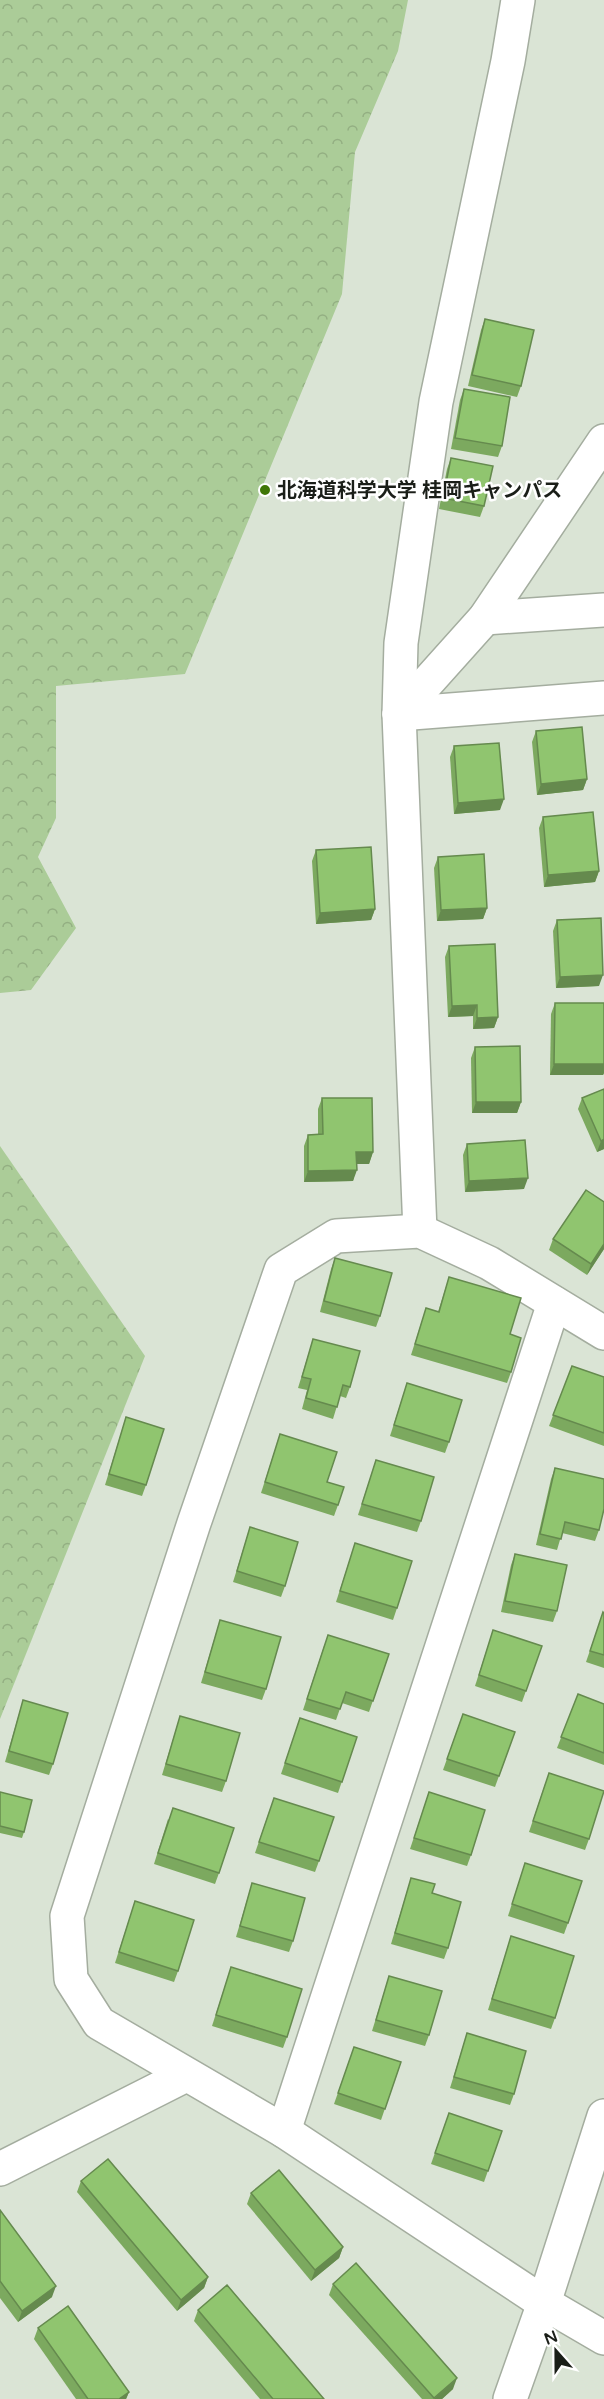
<svg xmlns="http://www.w3.org/2000/svg" width="604" height="2399" viewBox="0 0 604 2399" font-family="'Varela Round','Noto Sans JP',sans-serif">
<style>
.forest{fill:url(#forest-crowns)}
.lines{fill:none;stroke-linecap:round;stroke-linejoin:round}
.minor-casing{stroke:#a4ad9f;stroke-width:36}
.minor{stroke:#fff;stroke-width:33}
.wall{fill:#7ca95f}
.shaded-wall{fill:#658a4e}
.building{fill:#90c56f;stroke:#658a4e;stroke-width:1.5}
.poi-dot{fill:#3f7606;stroke:#fff;stroke-width:2}
.labels{text-anchor:middle;stroke-width:5;stroke-linejoin:round;paint-order:stroke}
.poi-label{font-size:20px;font-weight:bold;fill:#1a1e18;stroke:#fff;text-anchor:start}
</style>
<defs>
<pattern id="forest-crowns" width="20" height="18" patternUnits="userSpaceOnUse" patternTransform="scale(1.5)"><rect width="20" height="18" fill="#abcc98"/><path d="M2 6a3 3 0 1 1 6 0M12 15a3 3 0 1 1 6 0" fill="none" stroke="#93af82"/></pattern>
</defs>
<rect width="100%" height="100%" fill="#dae4d5"/>
<g class="forest">
<polygon points="0,0 408,0 398,51 355,152 342,294 185,674 56,686 56,818 38,857 76,928 31,990 0,993"/>
<polygon points="0,1146 145,1356 0,1719"/>
</g>
<g class="lines">
<g class="minor-casing">
<g id="minor">
<polyline points="485,618 604,610"/>
<polyline points="399,714 485,618 604,441"/>
<polyline points="399,714 604,698"/>
<polyline points="420,1231 399,714 401,643 436,402 508,61 518,0"/>
<polyline points="604,1333 489,1263 420,1231 336,1236 281,1270 194,1523 67,1916 71,1979 99,2023 284,2131 544,2303 604,2338"/>
<polyline points="284,2131 554,1303"/>
<polyline points="0,2169 186,2075"/>
<polyline points="510,2399 544,2303 604,2116"/>
</g>
</g>
<use href="#minor" class="minor"/>
</g>
<g class="wall">
<polygon points="485,319 521,386 517,397 468,386 481,330"/>
<polygon points="464,389 502,446 498,457 451,449 460,400"/>
<polygon points="451,458 484,506 480,517 439,509 447,469"/>
<polygon points="536,731 587,779 583,790 537,795 532,742"/>
<polygon points="454,746 500,810 454,814 450,757"/>
<polygon points="543,817 599,871 595,882 544,887 539,828"/>
<polygon points="316,850 375,909 371,920 316,924 312,861"/>
<polygon points="438,857 487,908 483,919 437,921 434,868"/>
<polygon points="557,920 599,986 556,988 553,931"/>
<polygon points="449,946 498,1017 494,1028 473,1029 473,1016 448,1017 445,957"/>
<polygon points="555,1003 604,1003 604,1073 603,1075 550,1075 551,1014"/>
<polygon points="475,1047 521,1102 517,1113 472,1113 471,1058"/>
<polygon points="604,1089 604,1149 597,1152 578,1109 582,1098"/>
<polygon points="322,1098 373,1152 369,1164 357,1164 353,1181 304,1182 304,1146 308,1135 318,1134 318,1109"/>
<polygon points="467,1144 524,1189 465,1192 463,1155"/>
<polygon points="604,1202 604,1249 587,1275 549,1250 553,1239"/>
<polygon points="335,1258 380,1316 376,1327 320,1312 331,1269"/>
<polygon points="449,1277 510,1334 511,1372 507,1383 411,1355 426,1308 438,1312"/>
<polygon points="313,1339 350,1387 346,1398 340,1396 333,1419 302,1409 307,1390 298,1388"/>
<polygon points="572,1366 604,1377 604,1446 549,1426"/>
<polygon points="407,1383 449,1442 445,1453 390,1436"/>
<polygon points="126,1417 146,1485 142,1496 105,1485"/>
<polygon points="280,1434 327,1482 338,1505 334,1516 261,1493"/>
<polygon points="376,1460 421,1521 417,1532 358,1515"/>
<polygon points="555,1468 599,1530 595,1541 562,1533 557,1550 536,1545 551,1479"/>
<polygon points="250,1527 285,1586 281,1597 233,1582"/>
<polygon points="355,1543 397,1608 393,1620 336,1602"/>
<polygon points="515,1554 557,1611 553,1622 501,1612 511,1565"/>
<polygon points="603,1612 604,1613 604,1668 586,1662"/>
<polygon points="220,1620 266,1689 262,1700 201,1683"/>
<polygon points="493,1630 542,1646 522,1702 475,1686"/>
<polygon points="324,1646 389,1654 369,1712 342,1703 336,1720 303,1710"/>
<polygon points="578,1694 604,1704 604,1765 557,1748"/>
<polygon points="23,1700 53,1764 49,1775 5,1762"/>
<polygon points="463,1714 515,1732 495,1787 443,1770"/>
<polygon points="180,1716 226,1781 222,1792 162,1775"/>
<polygon points="300,1718 357,1737 338,1793 281,1774"/>
<polygon points="545,1784 589,1839 585,1850 529,1832"/>
<polygon points="0,1792 24,1832 22,1838 0,1833"/>
<polygon points="429,1792 471,1855 467,1866 410,1849"/>
<polygon points="270,1809 319,1861 315,1872 255,1853"/>
<polygon points="168,1819 219,1873 215,1884 154,1864"/>
<polygon points="525,1863 568,1923 564,1934 508,1916"/>
<polygon points="411,1878 432,1893 448,1948 444,1959 391,1944"/>
<polygon points="252,1883 293,1941 289,1952 236,1937"/>
<polygon points="135,1901 178,1971 174,1982 115,1963"/>
<polygon points="511,1936 555,2018 551,2029 488,2010"/>
<polygon points="231,1967 287,2037 283,2048 212,2026"/>
<polygon points="389,1976 429,2035 425,2046 372,2031"/>
<polygon points="467,2033 514,2094 510,2105 450,2088"/>
<polygon points="354,2047 401,2062 381,2120 334,2104"/>
<polygon points="449,2113 502,2131 484,2182 431,2164"/>
<polygon points="81,2181 208,2277 204,2288 177,2311 77,2192"/>
<polygon points="251,2193 343,2247 339,2258 311,2281 247,2204"/>
<polygon points="0,2210 52,2297 18,2322 0,2298"/>
<polygon points="333,2284 453,2389 442,2399 422,2399 329,2295"/>
<polygon points="198,2310 324,2399 260,2399 194,2321"/>
<polygon points="38,2328 129,2392 126,2399 76,2399 34,2339"/>
</g>
<g class="shaded-wall">
<polygon points="587,779 583,790 537,795 541,784"/>
<polygon points="504,799 500,810 454,814 458,803"/>
<polygon points="599,871 595,882 544,887 548,875"/>
<polygon points="487,908 483,919 437,921 441,910"/>
<polygon points="375,909 371,920 316,924 320,913"/>
<polygon points="603,975 599,986 556,988 560,977"/>
<polygon points="477,1005 473,1016 448,1017 452,1006"/>
<polygon points="498,1017 494,1028 473,1029 477,1018"/>
<polygon points="554,1064 604,1064 604,1073 603,1075 550,1075"/>
<polygon points="476,1102 521,1102 517,1113 472,1113"/>
<polygon points="604,1139 604,1149 597,1152 601,1141"/>
<polygon points="356,1152 373,1152 369,1164 352,1164"/>
<polygon points="357,1170 353,1181 304,1182 308,1171"/>
<polygon points="528,1178 524,1189 465,1192 469,1181"/>
<polygon points="604,1244 604,1249 587,1275 591,1264"/>
<polygon points="343,2247 339,2258 311,2281 315,2270"/>
<polygon points="208,2277 204,2288 177,2311 181,2300"/>
<polygon points="56,2286 52,2297 18,2322 22,2311"/>
<polygon points="457,2378 453,2389 442,2399 434,2399"/>
<polygon points="129,2392 126,2399 119,2399"/>
</g>
<g class="building">
<polygon points="485,319 534,330 521,386 472,375"/>
<polygon points="464,389 510,397 502,446 455,438"/>
<polygon points="451,458 493,466 484,506 443,498"/>
<polygon points="582,727 587,779 541,784 536,731"/>
<polygon points="499,743 504,799 458,803 454,746"/>
<polygon points="593,812 599,871 548,875 543,817"/>
<polygon points="371,847 375,909 320,913 316,850"/>
<polygon points="484,854 487,908 441,910 438,857"/>
<polygon points="601,918 603,975 560,977 557,920"/>
<polygon points="495,944 498,1017 477,1018 477,1005 452,1006 449,946"/>
<polygon points="555,1003 604,1003 604,1064 554,1064"/>
<polygon points="520,1046 521,1102 476,1102 475,1047"/>
<polygon points="604,1089 604,1139 601,1141 582,1098"/>
<polygon points="322,1098 372,1098 373,1152 356,1152 357,1170 308,1171 308,1135 323,1134"/>
<polygon points="525,1140 528,1178 469,1181 467,1144"/>
<polygon points="586,1190 604,1202 604,1244 591,1264 553,1239"/>
<polygon points="335,1258 392,1273 380,1316 324,1301"/>
<polygon points="449,1277 521,1298 510,1334 521,1338 511,1372 415,1344 426,1308 439,1312"/>
<polygon points="313,1339 360,1351 350,1387 343,1385 337,1407 306,1398 311,1379 302,1377"/>
<polygon points="572,1366 604,1377 604,1433 553,1415"/>
<polygon points="407,1383 462,1400 449,1442 394,1425"/>
<polygon points="126,1417 164,1429 146,1485 109,1474"/>
<polygon points="280,1434 337,1452 327,1482 344,1487 338,1505 265,1482"/>
<polygon points="376,1460 434,1477 421,1521 362,1504"/>
<polygon points="555,1468 604,1479 604,1509 599,1530 565,1522 561,1539 540,1534"/>
<polygon points="250,1527 298,1542 285,1586 237,1571"/>
<polygon points="355,1543 412,1561 397,1608 340,1591"/>
<polygon points="515,1554 567,1565 557,1611 505,1601"/>
<polygon points="603,1612 604,1613 604,1655 590,1651"/>
<polygon points="220,1620 281,1637 266,1689 205,1672"/>
<polygon points="493,1630 542,1646 526,1691 479,1675"/>
<polygon points="328,1635 389,1654 373,1701 346,1692 340,1709 307,1699"/>
<polygon points="578,1694 604,1704 604,1753 561,1737"/>
<polygon points="23,1700 68,1713 53,1764 9,1751"/>
<polygon points="463,1714 515,1732 499,1776 447,1759"/>
<polygon points="180,1716 240,1733 226,1781 166,1764"/>
<polygon points="300,1718 357,1737 342,1782 285,1763"/>
<polygon points="549,1773 604,1791 589,1839 533,1821"/>
<polygon points="0,1792 32,1800 24,1832 0,1826"/>
<polygon points="429,1792 485,1810 471,1855 414,1838"/>
<polygon points="274,1798 334,1817 319,1861 259,1842"/>
<polygon points="173,1808 234,1828 219,1873 158,1853"/>
<polygon points="525,1863 582,1881 568,1923 512,1904"/>
<polygon points="411,1878 435,1884 432,1893 461,1902 448,1948 395,1933"/>
<polygon points="252,1883 305,1898 293,1941 240,1926"/>
<polygon points="135,1901 194,1920 178,1971 119,1952"/>
<polygon points="511,1936 574,1956 555,2018 492,1999"/>
<polygon points="231,1967 302,1989 287,2037 216,2015"/>
<polygon points="389,1976 442,1991 429,2035 376,2020"/>
<polygon points="467,2033 526,2051 514,2094 454,2077"/>
<polygon points="354,2047 401,2062 385,2109 338,2093"/>
<polygon points="449,2113 502,2131 488,2171 435,2153"/>
<polygon points="108,2159 208,2277 181,2300 81,2181"/>
<polygon points="279,2170 343,2247 315,2270 251,2193"/>
<polygon points="0,2210 56,2286 22,2311 0,2281"/>
<polygon points="356,2263 457,2378 434,2398 333,2284"/>
<polygon points="227,2285 324,2399 273,2399 198,2310"/>
<polygon points="68,2306 129,2392 119,2399 88,2399 38,2328"/>
</g>
<circle class="poi-dot" cx="265" cy="490" r="6"/>
<g class="labels">
<g class="poi-label">
<text x="277" y="497">北海道科学大学 桂岡キャンパス</text>
</g>
</g>
<g transform="translate(556 2351) rotate(339)" stroke="#ffffff" stroke-width="4.5" paint-order="stroke">
<path d="M0-4.5L10 22L0 15L-10 22Z" fill="#1a1e18"/>
<text y="-9" font-size="16" font-weight="bold" text-anchor="middle" fill="#1a1e18">N</text>
</g>
</svg>
